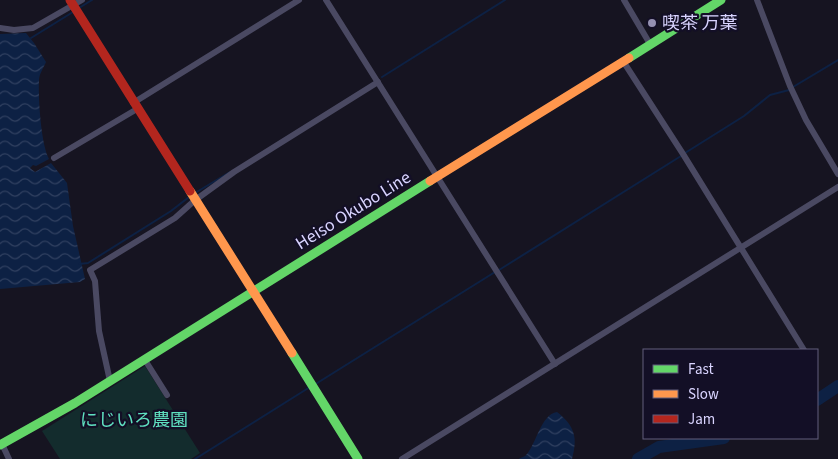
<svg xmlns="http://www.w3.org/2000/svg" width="838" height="459" viewBox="0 0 838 459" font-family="'Source Sans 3','Noto Sans JP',sans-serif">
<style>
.green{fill:#132c2d}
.water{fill:url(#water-waves)}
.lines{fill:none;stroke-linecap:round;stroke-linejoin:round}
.stream{stroke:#0d2144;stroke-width:2}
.river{stroke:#0d2144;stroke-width:12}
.street{stroke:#4a4962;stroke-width:6}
.fast{stroke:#63d668;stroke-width:9}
.slow{stroke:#ff974d;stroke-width:9}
.jam{stroke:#b3261e;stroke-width:9}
.poi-dot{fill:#9591b1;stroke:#130f26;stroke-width:2}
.labels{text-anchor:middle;stroke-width:4.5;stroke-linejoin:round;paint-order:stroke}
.poi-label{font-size:18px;fill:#d9d4ff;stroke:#130f26;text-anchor:start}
.street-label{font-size:18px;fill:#d9d4ff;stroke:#130f26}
.park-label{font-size:18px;fill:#5fe0c0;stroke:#130f26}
</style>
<defs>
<pattern id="water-waves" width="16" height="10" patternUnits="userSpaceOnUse" patternTransform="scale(1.25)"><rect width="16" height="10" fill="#0d2144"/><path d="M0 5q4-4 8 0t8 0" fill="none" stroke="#304060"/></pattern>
</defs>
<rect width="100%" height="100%" fill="#161421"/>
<polygon class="green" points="145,366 200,453 191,459 60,459 42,431"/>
<g class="water">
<path d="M26 33 34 43 46 62C44 67 39 74 39 80 38 98 41 145 49 159L36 166 33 165 30 168 35 172 51 163 67 183 73 226 85 279 80 282 0 289V34Z"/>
<path d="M557 412C575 426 578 438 572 459H519C520 458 526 456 526 455 536 445 541 414 557 412Z"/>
</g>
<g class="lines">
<g class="stream">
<polyline points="79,8 92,0"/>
<polyline points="31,38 73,12"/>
<polyline points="382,77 505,0"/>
<polyline points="793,87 838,60"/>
<polyline points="685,153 744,116 770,95 789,90"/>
<polyline points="195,193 230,172"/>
<polyline points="79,264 88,263 171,211 189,197"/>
<polyline points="499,270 681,156"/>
<polyline points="314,385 495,272"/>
<polyline points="195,459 310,387"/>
</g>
<g class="river">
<polyline points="817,400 838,386"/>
<polyline points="638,459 659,447 724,438"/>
</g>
<g class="street">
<polyline points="326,0 555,364"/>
<polyline points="624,0 650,44"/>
<polyline points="757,0 790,86 806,120 838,174"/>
<polyline points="0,28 14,30 33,28 82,0"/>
<polyline points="623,61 683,154 804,350"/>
<polyline points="133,103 299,0"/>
<polyline points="54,158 137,109"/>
<polyline points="145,360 167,395"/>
<polyline points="110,381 99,331 95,281 90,270 175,218 194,201 234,172 378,82"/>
<polyline points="2,444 9,459"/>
<polyline points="402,459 838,187"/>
</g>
<g class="fast">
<polyline points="629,58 721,0"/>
<polyline points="292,353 358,459"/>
<polyline points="0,445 75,403 430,181"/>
</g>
<g class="slow">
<polyline points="430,181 629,58"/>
<polyline points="190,191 292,353"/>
</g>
<polyline class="jam" points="70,0 190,191"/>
</g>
<circle class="poi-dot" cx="652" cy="23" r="5"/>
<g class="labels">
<g class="poi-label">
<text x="662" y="29">喫茶 万葉</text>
</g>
<g class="street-label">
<text transform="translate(353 210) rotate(-32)" y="6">Heiso Okubo Line</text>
</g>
<g class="park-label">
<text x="134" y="426">にじいろ農園</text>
</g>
</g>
<rect x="643" y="349" width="175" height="90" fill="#130f26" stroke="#625e7d"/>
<rect x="653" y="365" width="25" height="8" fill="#63d668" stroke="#625e7d"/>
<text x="688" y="374" font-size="15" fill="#d9d4ff">Fast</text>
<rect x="653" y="390" width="25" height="8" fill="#ff974d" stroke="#625e7d"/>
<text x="688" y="399" font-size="15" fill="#d9d4ff">Slow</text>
<rect x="653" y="415" width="25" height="8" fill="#b3261e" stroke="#625e7d"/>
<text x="688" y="424" font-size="15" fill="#d9d4ff">Jam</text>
</svg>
